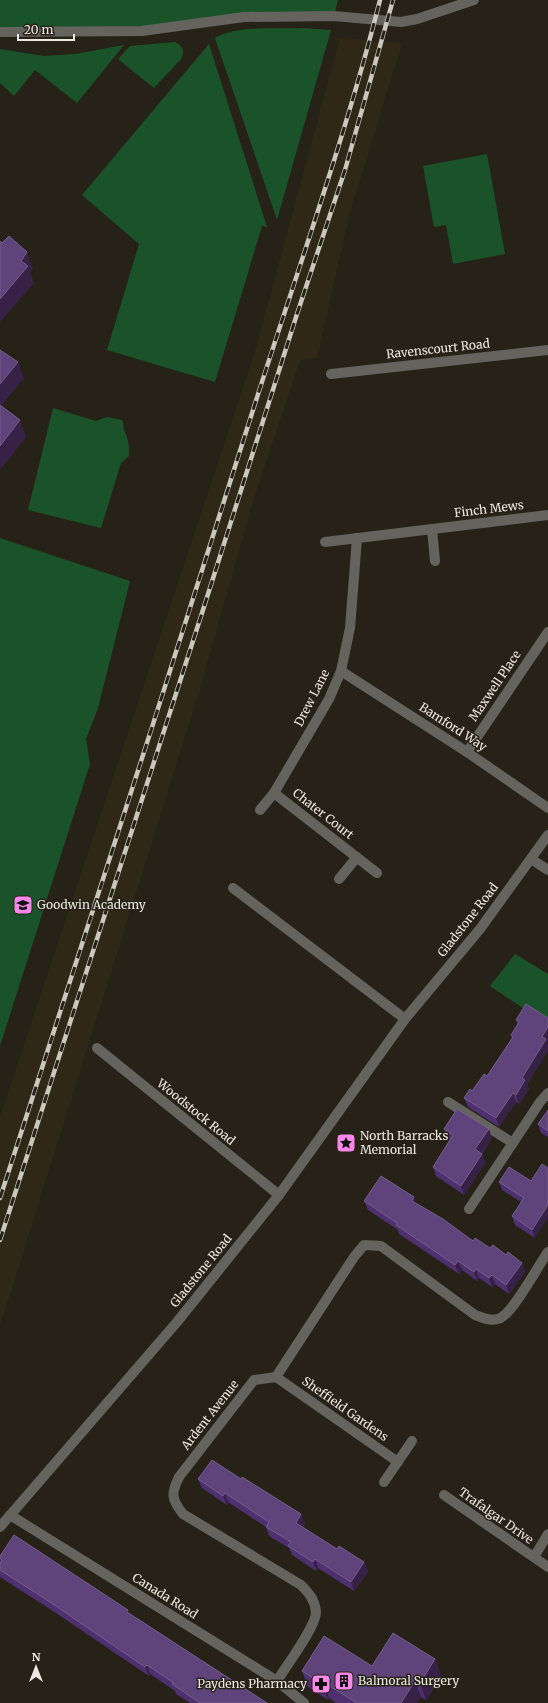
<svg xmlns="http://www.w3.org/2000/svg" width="548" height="1703" viewBox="0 0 548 1703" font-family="Merriweather,serif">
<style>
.built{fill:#2f2817}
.green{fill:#1a5329}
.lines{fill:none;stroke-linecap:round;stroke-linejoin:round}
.minor{stroke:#64635d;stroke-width:10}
.rail-casing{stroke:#cac7bf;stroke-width:4.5}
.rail{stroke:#272218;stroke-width:3;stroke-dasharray:9;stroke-linecap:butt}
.wall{fill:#4e2f6f}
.shaded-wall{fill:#372147}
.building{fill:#5f437b;stroke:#755d8b}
.labels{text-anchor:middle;stroke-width:3;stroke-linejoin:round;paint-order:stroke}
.street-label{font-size:12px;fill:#ebe8e1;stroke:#272218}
.poi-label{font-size:12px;fill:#ebe8e1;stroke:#272218;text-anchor:start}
</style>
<rect width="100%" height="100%" fill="#272218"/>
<polygon class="built" points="340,38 402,43 349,216 317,358 300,360 252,505 199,692 0,1326 0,1118 253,359"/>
<g class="green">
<polygon points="0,0 338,0 334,16 244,17 142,31 0,32"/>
<path d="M303 28 331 30 277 220 215 38C237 25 278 29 303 28Z"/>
<path d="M175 42C183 46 185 51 181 59L154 88 118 59 130 46Z"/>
<polygon points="209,44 267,227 262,226 215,382 107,350 139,244 82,195"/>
<polygon points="124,45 77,103 35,70 14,96 0,83 0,49 44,56 75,54"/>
<polygon points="487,154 505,254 453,264 446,225 434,227 423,166"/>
<path d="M53 408 96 421 107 417 122 420C124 423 123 426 124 430 129 442 129 443 129 456L121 463 101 528 28 510Z"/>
<polygon points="0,538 130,581 98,708 86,739 90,764 0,1046"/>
<polygon points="515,954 548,974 548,1025 490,986"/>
</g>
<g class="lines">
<g class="minor">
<polyline points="0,32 142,31 244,17 334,16 401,22 417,19 474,0"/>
<polyline points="331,374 548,350"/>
<polyline points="432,529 435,561"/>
<polyline points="325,542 548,515"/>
<polyline points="341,671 467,752 548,808"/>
<polyline points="467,752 548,632"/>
<polyline points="274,793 377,873"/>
<polyline points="260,810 274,793 329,699 341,671 350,628 357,538"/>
<polyline points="531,859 548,870"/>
<polyline points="339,879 357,857"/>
<polyline points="233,888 405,1019"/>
<polyline points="97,1048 279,1195"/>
<polyline points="448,1102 513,1143"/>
<polyline points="469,1209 540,1102 548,1093"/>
<polyline points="276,1377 398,1462"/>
<polyline points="384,1482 412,1441"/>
<polyline points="444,1495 548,1567"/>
<polyline points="10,1515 277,1681 304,1703"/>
<polyline points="0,1527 177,1322 279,1195 405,1019 480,929 548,835"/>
<polyline points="534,1557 548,1534"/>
<path d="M277 1681C286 1666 316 1627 316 1612 315 1600 309 1593 301 1585L183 1514C171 1499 171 1493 179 1477L254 1380 276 1377 354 1257 364 1245 381 1246 475 1315C483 1318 494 1323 502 1317 515 1309 538 1266 548 1252"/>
</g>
<g class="rail-casing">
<g id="rail">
<path d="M0 1198C85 936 170 673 253 410 296 274 345 139 380 0"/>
<polyline points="0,1240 202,613 297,314 345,170 393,0"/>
</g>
</g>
<use href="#rail" class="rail"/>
</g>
<g class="wall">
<polygon points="516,1020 548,1041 547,1043 548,1045 548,1050 527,1084 529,1089 519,1104 516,1102 499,1127 468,1107 464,1098 487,1076 512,1039 511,1035 518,1025"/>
<polygon points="548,1110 548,1137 541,1133 538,1124"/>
<polygon points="444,1129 492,1138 482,1154 485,1163 464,1195 436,1176 433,1167 450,1140 447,1138"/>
<polygon points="531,1181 535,1238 515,1225 512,1216 521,1202 502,1190 499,1182"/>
<polygon points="364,1201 416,1203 473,1241 522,1263 525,1272 509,1294 495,1284 492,1287 479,1278 477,1281 462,1270 459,1274 399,1234 398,1230 368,1210"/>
<polygon points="198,1479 305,1523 303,1527 337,1549 364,1562 368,1572 354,1591 318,1568 316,1571 292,1555 289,1548 269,1536 266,1527 228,1502 227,1505 202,1488"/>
<polygon points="0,1556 129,1613 267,1703 190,1703 176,1694 175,1691 150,1674 149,1676 53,1611 0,1577"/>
<polygon points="435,1659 441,1676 426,1700 421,1697 417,1703 336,1703 329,1698 328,1700 308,1687 302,1671 372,1666"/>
</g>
<g class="shaded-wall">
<polygon points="27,252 33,269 30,272 34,283 0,322 0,299 21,261"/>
<polygon points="18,362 24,378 0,407 0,384"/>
<polygon points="20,420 26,437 0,470 0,446"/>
<polygon points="548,1027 548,1041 547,1043 548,1045 548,1050 527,1084 529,1089 519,1104 516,1095 522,1078 542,1037"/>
<polygon points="513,1093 516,1102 499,1127 496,1118"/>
<polygon points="489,1129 492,1138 478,1159 475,1149"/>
<polygon points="482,1154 485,1163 464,1195 461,1186"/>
<polygon points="414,1197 417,1207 412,1201"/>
<polygon points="548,1205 548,1218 535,1238 532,1230"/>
<polygon points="458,1261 462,1270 459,1274 455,1265"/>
<polygon points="522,1263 525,1272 509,1294 506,1285"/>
<polygon points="476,1269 479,1278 477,1281 474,1272"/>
<polygon points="492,1275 495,1284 492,1287 489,1278"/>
<polygon points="225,1493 228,1502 227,1505 223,1496"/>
<polygon points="301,1514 305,1523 300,1532 296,1523"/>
<polygon points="315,1559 318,1568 316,1571 313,1562"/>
<polygon points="364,1562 368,1572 354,1591 351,1582"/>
<polygon points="435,1659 441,1676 426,1700 420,1683"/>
<polygon points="147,1665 150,1674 149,1676 145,1667"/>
<polygon points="415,1681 421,1697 417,1703 401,1703"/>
<polygon points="323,1682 329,1698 328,1700 322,1684"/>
</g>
<g class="building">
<polygon points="9,236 27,252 21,261 28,266 0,299 0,241 2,243"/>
<polygon points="0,350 18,362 0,384"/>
<polygon points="0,405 20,420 0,446"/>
<polygon points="526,1004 548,1018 548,1027 542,1037 546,1039 522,1078 525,1080 516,1095 513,1093 496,1118 464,1098 470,1089 472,1091 484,1074 487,1076 513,1037 511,1035 519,1022 516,1020"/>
<polygon points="457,1109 489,1129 475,1149 482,1154 461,1186 433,1167 453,1135 444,1129"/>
<polygon points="548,1110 548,1131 538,1124"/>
<polygon points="542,1164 548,1168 548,1205 532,1230 512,1216 524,1198 499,1182 509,1167 531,1181"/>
<polygon points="381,1176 414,1197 412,1201 443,1219 473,1241 475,1238 490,1248 493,1245 506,1255 508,1252 522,1263 506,1285 492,1275 489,1278 476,1269 474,1272 458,1261 455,1265 396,1225 397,1223 364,1201"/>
<polygon points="212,1460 241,1479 242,1477 301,1514 296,1523 337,1549 339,1546 364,1562 351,1582 315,1559 313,1562 288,1546 291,1542 266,1527 269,1522 225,1493 223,1496 198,1479"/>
<polygon points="14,1535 128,1610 127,1612 267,1703 200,1703 172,1684 174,1683 147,1665 145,1667 50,1602 0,1570 0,1564 2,1560 0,1558 0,1556"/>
<polygon points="393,1633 435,1659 420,1683 415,1681 401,1703 357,1703 323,1682 322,1684 302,1671 324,1636 372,1666"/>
</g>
<defs>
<g id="school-square" transform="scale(1)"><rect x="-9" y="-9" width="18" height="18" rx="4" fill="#f987e9" stroke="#272218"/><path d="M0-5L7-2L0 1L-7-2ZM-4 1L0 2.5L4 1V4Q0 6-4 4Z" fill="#111"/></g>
<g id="sight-square" transform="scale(1)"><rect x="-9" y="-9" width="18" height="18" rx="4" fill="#f987e9" stroke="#272218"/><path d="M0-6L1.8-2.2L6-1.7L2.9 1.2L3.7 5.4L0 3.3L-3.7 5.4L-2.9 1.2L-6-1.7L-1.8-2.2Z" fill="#111"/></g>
<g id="building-square" transform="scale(1)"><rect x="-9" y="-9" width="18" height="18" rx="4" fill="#f987e9" stroke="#272218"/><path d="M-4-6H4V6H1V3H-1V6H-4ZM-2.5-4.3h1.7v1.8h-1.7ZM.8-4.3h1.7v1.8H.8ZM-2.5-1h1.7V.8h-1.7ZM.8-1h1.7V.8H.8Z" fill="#111"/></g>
<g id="pharmacy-square" transform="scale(1)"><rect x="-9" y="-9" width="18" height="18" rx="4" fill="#f987e9" stroke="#272218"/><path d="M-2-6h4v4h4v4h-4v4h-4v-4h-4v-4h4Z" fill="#111"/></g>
</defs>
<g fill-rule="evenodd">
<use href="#school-square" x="23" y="905"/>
<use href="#sight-square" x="346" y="1143"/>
<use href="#building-square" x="344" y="1681"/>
<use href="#pharmacy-square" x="321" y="1684"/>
</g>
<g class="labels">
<g class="street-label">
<text transform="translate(438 349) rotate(-6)" y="4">Ravenscourt Road</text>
<text transform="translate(489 509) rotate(-7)" y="4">Finch Mews</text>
<text transform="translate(495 686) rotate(-56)" y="4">Maxwell Place</text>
<text transform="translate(312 698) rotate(-63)" y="4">Drew Lane</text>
<text transform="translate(453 727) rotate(33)" y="4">Bamford Way</text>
<text transform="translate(323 814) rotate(38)" y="4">Chater Court</text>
<text transform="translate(468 920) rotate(-52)" y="4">Gladstone Road</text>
<text transform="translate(196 1112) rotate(39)" y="4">Woodstock Road</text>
<text transform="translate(201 1271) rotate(-51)" y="4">Gladstone Road</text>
<text transform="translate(345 1409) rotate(35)" y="4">Sheffield Gardens</text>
<text transform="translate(210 1415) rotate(-52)" y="4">Ardent Avenue</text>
<text transform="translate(496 1516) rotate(35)" y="4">Trafalgar Drive</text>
<text transform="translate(165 1596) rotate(32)" y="4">Canada Road</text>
</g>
<g class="poi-label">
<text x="37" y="909">Goodwin Academy</text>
<text x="360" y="1140">North Barracks<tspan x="360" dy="14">Memorial</tspan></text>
<text x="358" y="1685">Balmoral Surgery</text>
<text x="307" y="1688" text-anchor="end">Paydens Pharmacy</text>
</g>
</g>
<g transform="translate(36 1667)" stroke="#272218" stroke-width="3" paint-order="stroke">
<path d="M0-3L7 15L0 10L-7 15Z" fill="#ebe8e1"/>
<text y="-6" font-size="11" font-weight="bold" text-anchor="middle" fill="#ebe8e1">N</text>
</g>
<path d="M18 34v6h56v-6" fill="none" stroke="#ebe8e1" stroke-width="2"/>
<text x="24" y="34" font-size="12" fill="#ebe8e1" stroke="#272218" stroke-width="3" paint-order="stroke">20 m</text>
</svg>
